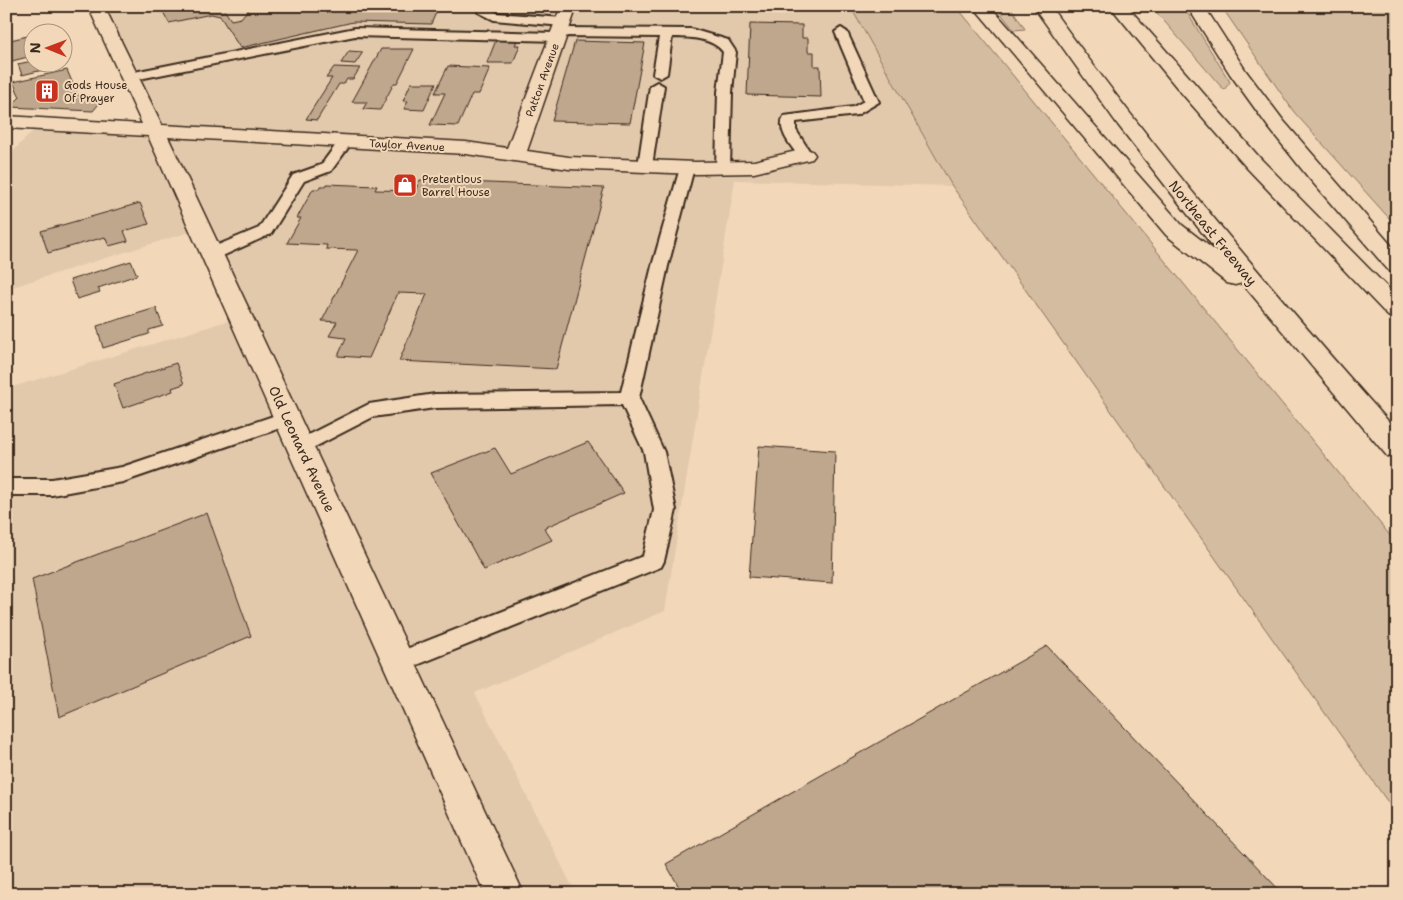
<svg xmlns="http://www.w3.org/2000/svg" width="1403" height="900" viewBox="0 0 1403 900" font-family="'Shantell Sans',sans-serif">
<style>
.built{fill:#e3c9ac}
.green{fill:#d4bca0;stroke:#88735f}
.building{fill:#bfa78e;stroke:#3b2a1e}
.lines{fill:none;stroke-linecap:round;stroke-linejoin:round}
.service-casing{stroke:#3b2a1e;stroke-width:4}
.minor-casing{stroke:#3b2a1e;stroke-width:3}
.motorway-casing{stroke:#3b2a1e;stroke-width:3}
.service{fill:#f2d8b9;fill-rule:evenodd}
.minor{fill:#f2d8b9;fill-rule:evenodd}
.motorway{fill:#f2d8b9;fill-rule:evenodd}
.labels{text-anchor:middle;stroke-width:4;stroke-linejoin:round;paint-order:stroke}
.far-street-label{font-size:11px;fill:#3b2a1e;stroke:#f2d8b9}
.far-poi-label{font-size:11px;fill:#3b2a1e;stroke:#f2d8b9;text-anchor:start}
.street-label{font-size:14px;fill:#3b2a1e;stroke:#f2d8b9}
</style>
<rect width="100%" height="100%" fill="#f2d8b9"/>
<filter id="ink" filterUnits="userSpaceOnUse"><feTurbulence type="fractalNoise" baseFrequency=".02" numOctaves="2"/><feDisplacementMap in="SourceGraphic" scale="10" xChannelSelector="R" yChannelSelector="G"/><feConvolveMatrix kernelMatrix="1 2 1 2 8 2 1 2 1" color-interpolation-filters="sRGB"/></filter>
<g filter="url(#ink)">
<polygon class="built" points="92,6 850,6 952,186 735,180 665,611 475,693 576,894 6,894 6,389 234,319 193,231 6,289 6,158 45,119 149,124"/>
<g class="green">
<polygon points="850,6 956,6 1397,544 1397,815 952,186"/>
<polygon points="995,6 1010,6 1025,29 1014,30"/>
<polygon points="1151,6 1183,6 1230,82 1224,90"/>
<polygon points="1221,6 1397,6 1397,227 1294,112"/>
</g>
<g class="building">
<polygon points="160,6 218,6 221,12 225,11 231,20 241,18 251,6 439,6 431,24 353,22 240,48 220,16 211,14 169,23"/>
<polygon points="750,24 802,25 802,38 808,38 808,52 814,52 814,66 820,66 821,97 747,95"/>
<polygon points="32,35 32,56 8,62 6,41"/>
<polygon points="496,40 517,41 515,45 520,45 513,63 487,63"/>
<polygon points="575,41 645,43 630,123 552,121"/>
<polygon points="381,49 414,49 397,83 394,83 380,110 363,109 367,102 352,102"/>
<polygon points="349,51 363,52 355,64 341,63"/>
<polygon points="32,61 54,62 55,67 22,75 18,64"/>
<polygon points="448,66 490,68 479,94 472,94 458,126 430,125 445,93 435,93"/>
<polygon points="334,67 360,68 353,79 347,79 344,84 339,84 317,120 306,119 332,78 326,78"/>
<polygon points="67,70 78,96 95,97 98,105 93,111 10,107 20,97 13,82"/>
<polygon points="411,83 436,83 424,110 404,109 408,101 403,101"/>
<polygon points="420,180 604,188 556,369 399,361 427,294 398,293 369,358 338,356 346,338 329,336 337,322 322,321 358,250 326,249 327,245 287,243 301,218 297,218 313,189 319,189 320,186 326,186 327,184 377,186 375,190 415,191"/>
<polygon points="140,203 149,224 124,231 128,241 109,246 105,237 48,253 41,231"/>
<polygon points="131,261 137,275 98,288 100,292 77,299 70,280"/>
<polygon points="156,308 163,326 149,330 149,334 103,348 97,326"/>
<polygon points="176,363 184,384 172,388 173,391 123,408 114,384"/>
<polygon points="588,442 624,493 544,528 552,540 484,570 431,473 495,448 511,474"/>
<polygon points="759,446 835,451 832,583 749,577"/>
<polygon points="207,513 251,636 59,717 32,579"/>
<polygon points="1047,646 1283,894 683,894 666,864"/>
</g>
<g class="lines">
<g class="service-casing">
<g id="service">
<polygon points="476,6 488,6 497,13 563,18 569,22 563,26 494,20 478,12"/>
<path d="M355 28 554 33 556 29 560 28 691 29 728 40 736 52 732 92 730 168 728 171H718L716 168 718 92 723 52C713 38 689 37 672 37L667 74 660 78 653 74 659 37 564 36 562 40 558 41 355 36 129 81 122 77 129 73Z"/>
<path d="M841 28 847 32 879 102 857 115 796 122V130L812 155 810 158H800C792 147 776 130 784 116L853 107 864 101 835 32Z"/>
<polygon points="657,82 664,86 652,166 650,169 640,169 638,166 650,86"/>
<polygon points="346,137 351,138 353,141 331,171 304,181 271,234 218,258 206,258 204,254 206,250 259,228 293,175 321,165 341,138"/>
<polygon points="687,164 692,165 694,168 668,266 639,398 664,452 676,510 664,561 661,567 407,669 399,672 391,669 387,662 391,655 643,556 654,510 644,452 622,405 435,408 373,417 301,454 294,452 291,447 294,442 369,404 435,394 621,392 652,266 680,168 682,165"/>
<polygon points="288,411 295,413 298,418 295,423 123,482 52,495 6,495 6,479 52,479 122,467"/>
</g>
</g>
<g class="minor-casing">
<polygon id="minor" points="88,6 104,6 162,125 466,142 507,148 561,6 577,6 527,151 569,157 696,162 754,161 805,149 812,151 815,155 812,159 754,173 696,174 569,169 466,154 168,137 524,894 485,894 148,136 6,128 6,116 142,124"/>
</g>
<g class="motorway-casing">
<g id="motorway">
<path d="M973 6H990L1182 225 1218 253 1118 125 1033 6H1050C1157 155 1275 294 1397 431V459L1387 456 1242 283 1235 285 1227 283 1166 235Z"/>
<polygon points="1110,6 1127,6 1260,158 1397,297 1397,319 1388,316 1246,167 1178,89"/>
<polygon points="1187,6 1204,6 1246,71 1283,120 1397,252 1397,273 1389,271 1308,177 1269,128 1230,74"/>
</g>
</g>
<use href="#service" class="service"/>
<use href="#minor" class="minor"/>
<use href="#motorway" class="motorway"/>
</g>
</g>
<defs>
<g id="building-square" transform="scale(1.25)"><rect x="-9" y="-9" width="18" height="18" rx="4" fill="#c8321e" stroke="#f2d8b9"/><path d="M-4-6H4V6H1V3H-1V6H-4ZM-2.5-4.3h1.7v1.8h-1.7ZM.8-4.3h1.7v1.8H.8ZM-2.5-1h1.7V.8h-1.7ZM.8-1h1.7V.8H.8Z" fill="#fff"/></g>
<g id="shop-square" transform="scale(1.25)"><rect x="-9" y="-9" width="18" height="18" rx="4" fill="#c8321e" stroke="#f2d8b9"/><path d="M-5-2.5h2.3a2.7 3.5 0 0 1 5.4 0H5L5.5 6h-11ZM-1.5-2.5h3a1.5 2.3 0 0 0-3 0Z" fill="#fff"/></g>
</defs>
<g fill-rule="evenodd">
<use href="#building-square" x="47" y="91"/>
<use href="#shop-square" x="405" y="185"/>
</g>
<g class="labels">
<g class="far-street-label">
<text transform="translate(542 80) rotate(-70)" y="4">Patton Avenue</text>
<text transform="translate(407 145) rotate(3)" y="4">Taylor Avenue</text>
</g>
<g class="far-poi-label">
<text x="64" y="89">Gods House<tspan x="64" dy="13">Of Prayer</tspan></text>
<text x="422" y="183">Pretentious<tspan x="422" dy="13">Barrel House</tspan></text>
</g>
<g class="street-label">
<text transform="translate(1213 233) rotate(51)" y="5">Northeast Freeway</text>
<text transform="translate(302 449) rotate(65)" y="5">Old Leonard Avenue</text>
</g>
</g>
<rect width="1403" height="900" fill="none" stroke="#f2d8b9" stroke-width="25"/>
<rect x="12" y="12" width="1378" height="875" fill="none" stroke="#3b2a1e" stroke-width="2" filter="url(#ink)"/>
<g transform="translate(48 48) rotate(271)"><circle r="24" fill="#f2d8b9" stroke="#a9927b"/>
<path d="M0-4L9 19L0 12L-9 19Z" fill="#c8321e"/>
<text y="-8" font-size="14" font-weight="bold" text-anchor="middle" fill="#3b2a1e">N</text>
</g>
</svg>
